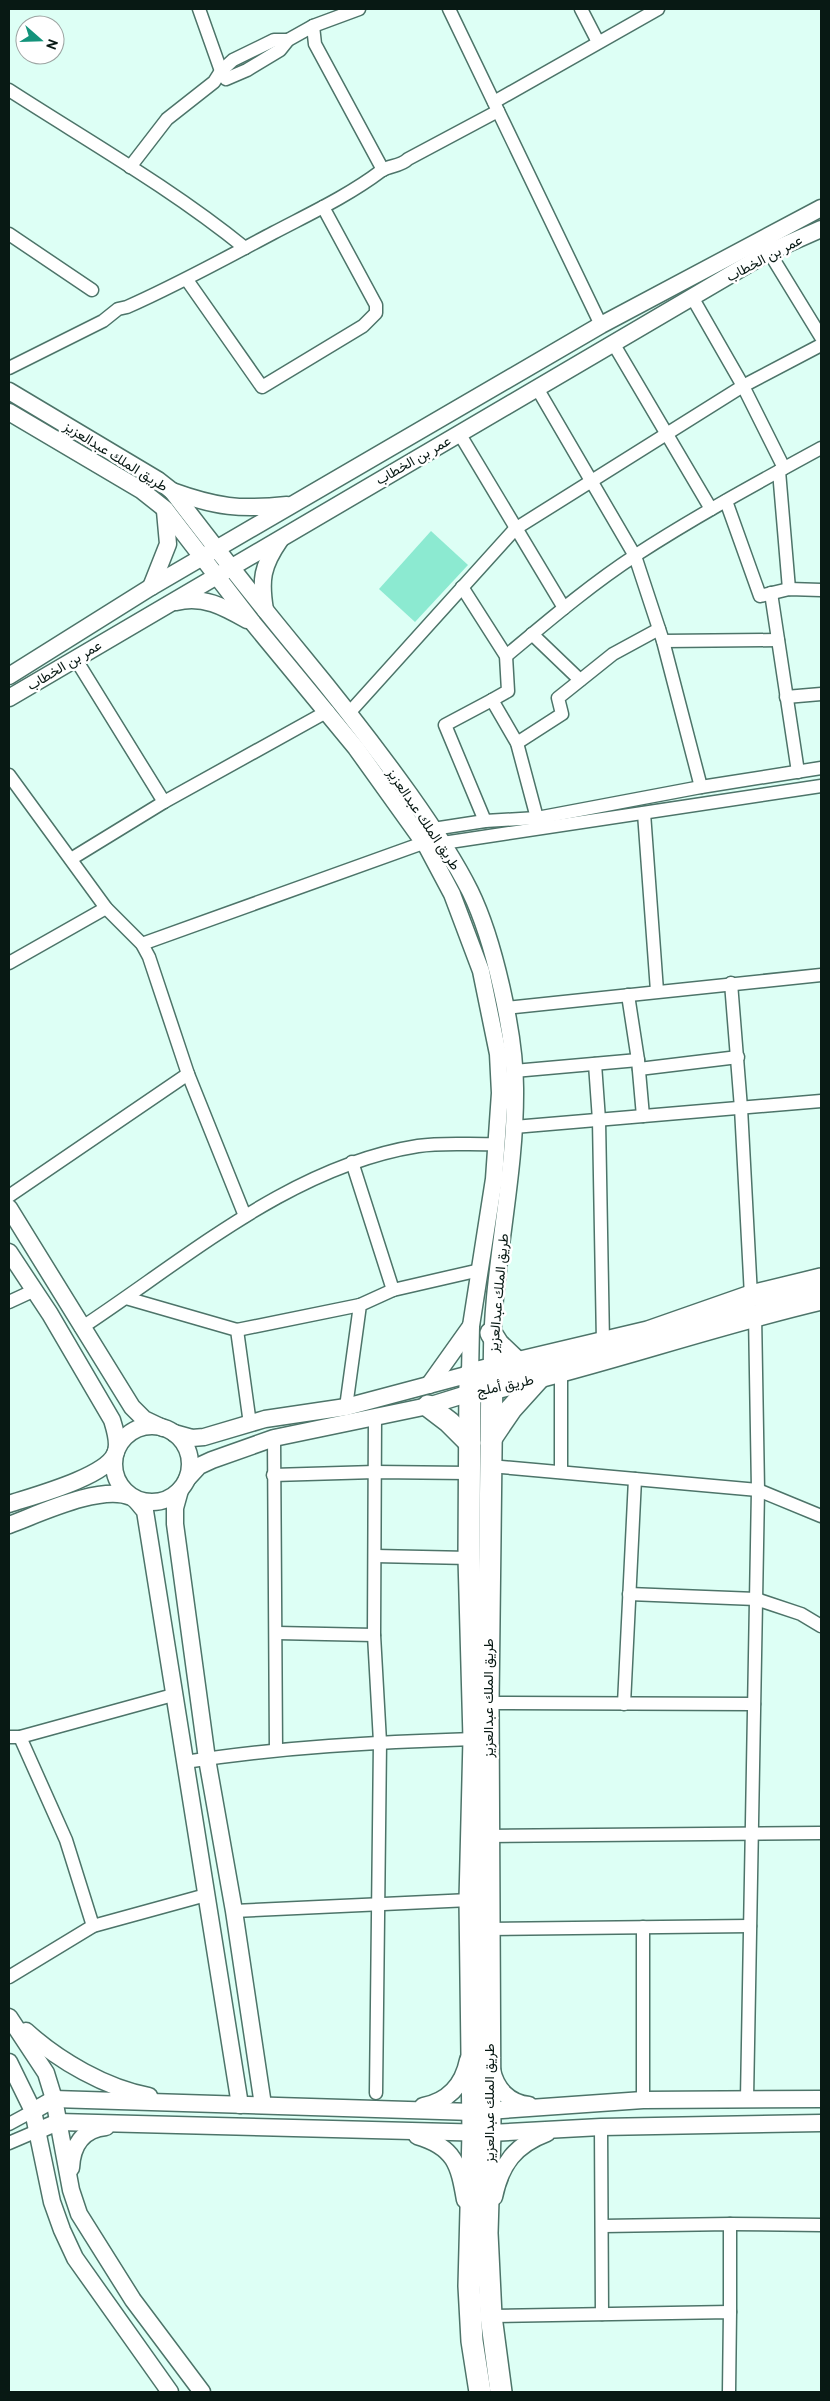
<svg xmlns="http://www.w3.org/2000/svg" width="830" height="2401" viewBox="0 0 830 2401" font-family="Overpass,Vazirmatn,sans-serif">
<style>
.park{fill:#8cead1}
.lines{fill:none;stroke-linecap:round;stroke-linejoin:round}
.street-casing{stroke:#4d7469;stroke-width:15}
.secondary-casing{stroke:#4d7469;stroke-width:19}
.highway-casing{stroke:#4d7469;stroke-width:24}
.street{stroke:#fff;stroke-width:12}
.secondary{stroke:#fff;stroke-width:16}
.highway{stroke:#fff;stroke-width:21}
.labels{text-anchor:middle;stroke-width:5;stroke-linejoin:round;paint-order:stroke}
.street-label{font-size:14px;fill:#081914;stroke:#fff}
</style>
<rect width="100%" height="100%" fill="#ddfff5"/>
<polygon class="park" points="431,531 468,565 415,622 379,589"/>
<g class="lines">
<g class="street-casing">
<g id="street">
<polyline points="199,9 221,71 226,79 247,70 280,50 288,40 313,26 359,9"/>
<polyline points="449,9 601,325"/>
<polyline points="581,9 598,42"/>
<polyline points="313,26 315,44 383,170"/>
<path d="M9 90C88 141 171 188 245 248"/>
<polyline points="494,102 658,9"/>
<polyline points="130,167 167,119 214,82 221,71 233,60 274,40 288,40"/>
<polyline points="9,234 92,290"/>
<polyline points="769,252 821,337"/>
<polyline points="187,280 262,387 363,326 376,313 376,305 323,207"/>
<polyline points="692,297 743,386 784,468"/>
<polyline points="613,343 711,509"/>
<path d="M9 368 103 321 118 309 127 307C177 285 224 259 273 233 309 214 348 196 381 171 389 165 400 167 408 159L498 111"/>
<polyline points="537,388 635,556 663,641 701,787"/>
<polyline points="459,433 564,608"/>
<polyline points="779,471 789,589"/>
<polyline points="726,501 760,596 789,589 821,590"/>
<polyline points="462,587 506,656 508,691 492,700"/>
<polyline points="771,593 798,772"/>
<polyline points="532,634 580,680"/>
<polyline points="663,641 778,640"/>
<path d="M506 656C548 621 590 585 636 555 696 516 759 482 821 448"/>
<polyline points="75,658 164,802"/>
<polyline points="786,697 821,694"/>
<polyline points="349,713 515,529 743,386 821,345"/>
<polyline points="517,743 562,714 558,698 613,654 659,629"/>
<polyline points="9,775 106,908 142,944 149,957 188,1074 245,1216"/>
<polyline points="644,813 657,991"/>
<polyline points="485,821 445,725 492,700 517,743 537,818"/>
<polyline points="433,829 485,821 537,818 701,787 821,768"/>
<polyline points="443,843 821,786"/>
<polyline points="71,859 164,802 328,711"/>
<polyline points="142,944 423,843"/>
<polyline points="9,963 106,908"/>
<polyline points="731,983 741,1108 751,1296"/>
<polyline points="628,995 638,1060 643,1116"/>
<polyline points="505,1008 821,975"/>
<polyline points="595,1064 599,1120 603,1343"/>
<polyline points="639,1069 738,1057"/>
<polyline points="514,1071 638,1060"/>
<polyline points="514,1127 821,1101"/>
<polyline points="9,1196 188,1074"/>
<polyline points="393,1290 480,1270"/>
<polyline points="126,1298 237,1330 250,1424"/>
<polyline points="9,1302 35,1290"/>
<path d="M81 1328C186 1259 291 1166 418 1146 444 1142 472 1145 498 1144"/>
<polyline points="237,1330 360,1305"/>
<polyline points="346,1407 360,1305 393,1290 352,1162"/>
<polyline points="375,1417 374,1635 380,1742 376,2093"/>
<polyline points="274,1438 276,1750"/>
<polyline points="490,1466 758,1490 821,1516"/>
<polyline points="561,1472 561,1372"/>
<polyline points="273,1475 375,1472 469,1473"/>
<polyline points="375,1556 469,1558"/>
<polyline points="629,1594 756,1599 801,1614 821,1626"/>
<polyline points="277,1633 374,1635"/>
<polyline points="488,1703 754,1704"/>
<polyline points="624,1704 635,1479"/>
<polyline points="9,1737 20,1737 173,1695"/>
<polyline points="20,1737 66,1840 93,1926"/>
<path d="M185 1762C281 1747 377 1742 474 1739"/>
<polyline points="488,1836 821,1833"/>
<polyline points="234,1911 470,1900"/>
<polyline points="643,1927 643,2100"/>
<polyline points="487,1929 750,1926"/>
<polyline points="9,1977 93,1926 206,1895"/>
<polyline points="747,2099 758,1490 755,1314"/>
<polyline points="9,2124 33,2111"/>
<polyline points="601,2127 602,2314"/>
<polyline points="9,2143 37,2131"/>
<polyline points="730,2224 821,2225"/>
<polyline points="603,2226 730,2224 730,2312"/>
<polyline points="491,2316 730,2312 729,2392"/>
</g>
</g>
<g class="secondary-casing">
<g id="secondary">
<path d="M9 391 158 480 172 491C214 546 257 601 301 654 339 700 375 746 410 795 432 826 453 857 470 891 494 940 515 1034 515 1088 516 1182 490 1275 492 1369"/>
<polyline points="9,412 141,490 165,509 253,623 356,748 427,847 452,894 481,971 498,1054 500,1093 494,1179 471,1326 470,1374 346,1407 265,1419 204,1437 192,1438 174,1433"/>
<path d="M172 491C216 507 240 510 287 505"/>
<polyline points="151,587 168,544 165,511"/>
<path d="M176 602C203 595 224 607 247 620"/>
<path d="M265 610C260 580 262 566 280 540"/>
<polyline points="9,676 151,587 601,325 821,208"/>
<polyline points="9,698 769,252 821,229"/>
<polyline points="9,1208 132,1407 144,1419 163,1428"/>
<path d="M9 1252 50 1314 112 1420C115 1430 120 1444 115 1454 105 1477 33 1496 9 1504"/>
<polyline points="429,1385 471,1326"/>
<circle cx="152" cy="1464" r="38"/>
<polyline points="187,1479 199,1466 212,1460 274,1438 428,1406 470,1393"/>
<polyline points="180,1490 175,1508 175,1524 207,1759 234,1911 263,2105"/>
<path d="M9 1525C39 1514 101 1484 131 1497 136 1499 141 1507 145 1511L240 2105"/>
<polyline points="9,2017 46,2073 54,2099 71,2190 79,2214 133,2300 202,2392"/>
<path d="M26 2031C59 2061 106 2088 149 2096"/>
<polyline points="9,2062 33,2111 52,2202 62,2230 75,2258 170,2392"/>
<path d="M492 2070C496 2089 509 2103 529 2105"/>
<path d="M423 2106C449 2101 463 2085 468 2060"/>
<polyline points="33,2111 54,2099 473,2112 643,2100 821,2099"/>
<polyline points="37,2131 58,2122 490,2133 601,2127 821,2123"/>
<path d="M417 2136C455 2147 459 2165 465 2200"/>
<path d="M71 2168C72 2146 83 2129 106 2127"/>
<path d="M494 2197C501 2164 515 2145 547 2133"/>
</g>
</g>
<g class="highway-casing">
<g id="highway">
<polyline points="491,1333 498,1344 518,1363"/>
<polyline points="492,1369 488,1703 490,2133 487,2233 491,2316 501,2392"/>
<path d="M478 1392C594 1366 706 1326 821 1299"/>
<polyline points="428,1406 449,1422 470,1443"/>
<polyline points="492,1437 511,1409 539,1378"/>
<polyline points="480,2392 472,2341 469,2286 473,2133 470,1900 474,1739 469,1558 470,1374 648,1332 751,1296 821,1279"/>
</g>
</g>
<use href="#street" class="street"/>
<use href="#secondary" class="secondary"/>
<use href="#highway" class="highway"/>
</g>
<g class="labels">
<g class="street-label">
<text transform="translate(764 258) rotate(-28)" y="5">عمر بن الخطاب</text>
<text transform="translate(116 456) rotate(32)" y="5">طريق الملك عبدالعزيز</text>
<text transform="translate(413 460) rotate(-30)" y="5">عمر بن الخطاب</text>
<text transform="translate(64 665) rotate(-31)" y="5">عمر بن الخطاب</text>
<text transform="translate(424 819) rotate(56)" y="5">طريق الملك عبدالعزيز</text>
<text transform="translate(498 1293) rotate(-85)" y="5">طريق الملك عبدالعزيز</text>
<text transform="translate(505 1385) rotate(-12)" y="5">طريق أملج</text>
<text transform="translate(488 1698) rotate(-90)" y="5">طريق الملك عبدالعزيز</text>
<text transform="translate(489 2103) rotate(-90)" y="5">طريق الملك عبدالعزيز</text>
</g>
</g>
<rect width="830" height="2401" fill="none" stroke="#081914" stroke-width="20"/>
<g transform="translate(40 40) rotate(110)"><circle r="24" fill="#ffffff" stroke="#9ca3a1"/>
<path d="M0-4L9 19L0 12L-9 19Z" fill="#13937b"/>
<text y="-8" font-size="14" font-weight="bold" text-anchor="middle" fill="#081914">N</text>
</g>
</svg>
